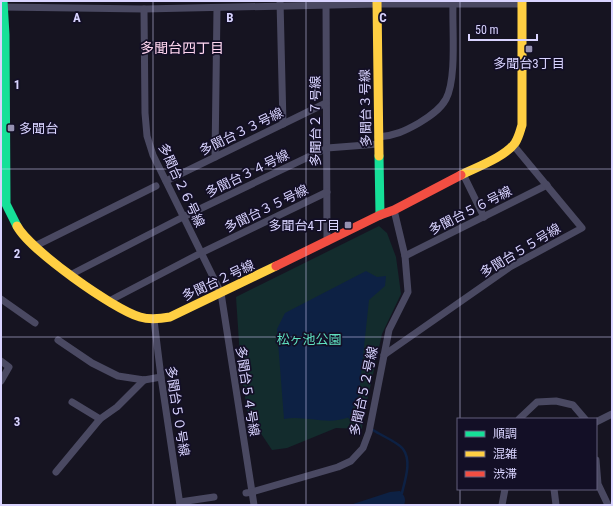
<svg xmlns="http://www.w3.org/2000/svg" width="613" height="506" viewBox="0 0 613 506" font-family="'Roboto Condensed','Noto Sans JP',sans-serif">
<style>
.green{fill:#132c2d}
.water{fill:#0d2144}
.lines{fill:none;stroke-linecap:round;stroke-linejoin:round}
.stream{stroke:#0d2144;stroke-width:2.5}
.street{stroke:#4a4962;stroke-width:7}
.fast{stroke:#16e098;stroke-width:9}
.slow{stroke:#ffcf43;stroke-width:9}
.jam{stroke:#f24e42;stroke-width:9}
.grid{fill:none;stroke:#d9d4ff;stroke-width:1;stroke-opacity:0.55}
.poi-dot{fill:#9591b1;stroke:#130f26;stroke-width:1.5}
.labels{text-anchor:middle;stroke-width:3.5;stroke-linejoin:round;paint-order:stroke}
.poi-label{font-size:13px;fill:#d9d4ff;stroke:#130f26}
.street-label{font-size:13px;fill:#d9d4ff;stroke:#130f26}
.park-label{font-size:13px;fill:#5fe0c0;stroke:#130f26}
.neighbourhood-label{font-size:14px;fill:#ffd6f0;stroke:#130f26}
.grid-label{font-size:13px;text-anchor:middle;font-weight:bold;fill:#d9d4ff;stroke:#130f26;stroke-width:3.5;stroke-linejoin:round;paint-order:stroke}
</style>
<rect width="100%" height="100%" fill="#161421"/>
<polygon class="green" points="379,226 387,233 396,257 401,294 382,334 363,419 362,429 336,428 287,448 272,450 260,432 251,434 241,372 236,297"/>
<g class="water">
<path d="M366 271 377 277 386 276 385 286 369 300 359 394 349 417C328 426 306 415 284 419L277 329 285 313Z"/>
<path d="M400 491C405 496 406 499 404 505H350L390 492Z"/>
</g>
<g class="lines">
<g class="stream">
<polyline points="349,417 359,424"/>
<path d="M373 430C380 435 398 442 403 449 412 461 405 480 402 493"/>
</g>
<g class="street">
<polyline points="280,1 283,124"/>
<polyline points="326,1 327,242"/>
<polyline points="3,7 144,9 377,4 522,4"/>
<polyline points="144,9 145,113 147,136 153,155 221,293 252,492 246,493"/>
<path d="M378 137C394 136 405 131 419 123 429 117 440 110 446 99 457 78 452 28 453 4"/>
<polyline points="215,157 217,8"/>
<polyline points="463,174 484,217"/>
<polyline points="166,181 326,103"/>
<polyline points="35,246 156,186"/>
<polyline points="405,256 547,185"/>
<polyline points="70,275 183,217 327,148 379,144"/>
<polyline points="1,299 35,323"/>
<polyline points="109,301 201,253 327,192"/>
<polyline points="154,320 161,377 180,505"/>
<polyline points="58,340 92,363 118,376 144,380 161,377"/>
<polyline points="384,355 510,267 582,228 514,146"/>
<polyline points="1,361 9,367 1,381"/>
<polyline points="72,402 100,419"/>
<polyline points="519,419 537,402 556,401 573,405 585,419"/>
<polyline points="596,422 612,414"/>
<polyline points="596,460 598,484 608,505"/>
<polyline points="56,472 100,419 117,407 144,380"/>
<polyline points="554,489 556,505"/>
<polyline points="180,502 214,497"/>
<polyline points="254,505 252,492 338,467 351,461 363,448 369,432 389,330 408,292 405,256 394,210"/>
<polyline points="502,505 505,489"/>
</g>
<g class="fast">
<polyline points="3,1 5,35 6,204 17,226"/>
<polyline points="379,156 380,215"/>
</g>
<g class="slow">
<polyline points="377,1 379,156"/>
<path d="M461 175C477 167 505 157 515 143 519 137 520 131 522 125V1"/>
<path d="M17 226C30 250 113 309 140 317 150 320 159 319 170 317L276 266"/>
</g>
<polyline class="jam" points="276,266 380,215 394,210 461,175"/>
</g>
<path class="grid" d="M153 1V505M306 1V505M460 1V419M1 169H612M1 337H612M460 489V505"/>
<g class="poi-dot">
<rect x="525" y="45" width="8" height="8" rx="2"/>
<rect x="7" y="124" width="8" height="8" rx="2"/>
<rect x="344" y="221" width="8" height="8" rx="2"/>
</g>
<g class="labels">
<g class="poi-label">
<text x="529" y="68">多聞台3丁目</text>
<text x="19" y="133" text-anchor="start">多聞台</text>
<text x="340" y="230" text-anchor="end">多聞台4丁目</text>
</g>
<g class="street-label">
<text transform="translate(365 108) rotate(-91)" y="5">多聞台３号線</text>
<text transform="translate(315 121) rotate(-90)" y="5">多聞台２７号線</text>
<text transform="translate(241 131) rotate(-26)" y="5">多聞台３３号線</text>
<text transform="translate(247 173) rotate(-26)" y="5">多聞台３４号線</text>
<text transform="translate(182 185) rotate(65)" y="5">多聞台２６号線</text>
<text transform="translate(266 208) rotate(-26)" y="5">多聞台３５号線</text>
<text transform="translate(470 210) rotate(-27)" y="5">多聞台５６号線</text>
<text transform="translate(520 250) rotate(-31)" y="5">多聞台５５号線</text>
<text transform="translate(218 280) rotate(-25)" y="5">多聞台２号線</text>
<text transform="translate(248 391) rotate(81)" y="5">多聞台５４号線</text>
<text transform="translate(363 391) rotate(-78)" y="5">多聞台５２号線</text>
<text transform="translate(178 411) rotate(81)" y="5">多聞台５０号線</text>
</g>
<g class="park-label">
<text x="309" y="344">松ヶ池公園</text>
</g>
<g class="neighbourhood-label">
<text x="182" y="53">多聞台四丁目</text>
</g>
</g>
<g class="grid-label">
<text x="77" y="22">A</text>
<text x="230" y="22">B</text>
<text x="383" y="22">C</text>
<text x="17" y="89">1</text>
<text x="17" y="258">2</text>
<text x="17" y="426">3</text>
</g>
<rect width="613" height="506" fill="none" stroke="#d9d4ff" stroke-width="4"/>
<rect x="457" y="418" width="140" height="72" fill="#130f26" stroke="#625e7d"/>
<rect x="465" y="431" width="20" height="6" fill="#16e098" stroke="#625e7d"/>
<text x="493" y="438" font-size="12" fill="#d9d4ff">順調</text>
<rect x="465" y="451" width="20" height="6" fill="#ffcf43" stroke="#625e7d"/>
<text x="493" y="458" font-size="12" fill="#d9d4ff">混雑</text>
<rect x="465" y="471" width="20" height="6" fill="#f24e42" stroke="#625e7d"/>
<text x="493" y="478" font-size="12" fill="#d9d4ff">渋滞</text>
<path d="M469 34v6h68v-6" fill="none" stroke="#d9d4ff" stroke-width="2"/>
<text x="475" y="34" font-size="12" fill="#d9d4ff" stroke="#130f26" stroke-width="3" paint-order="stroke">50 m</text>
</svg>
